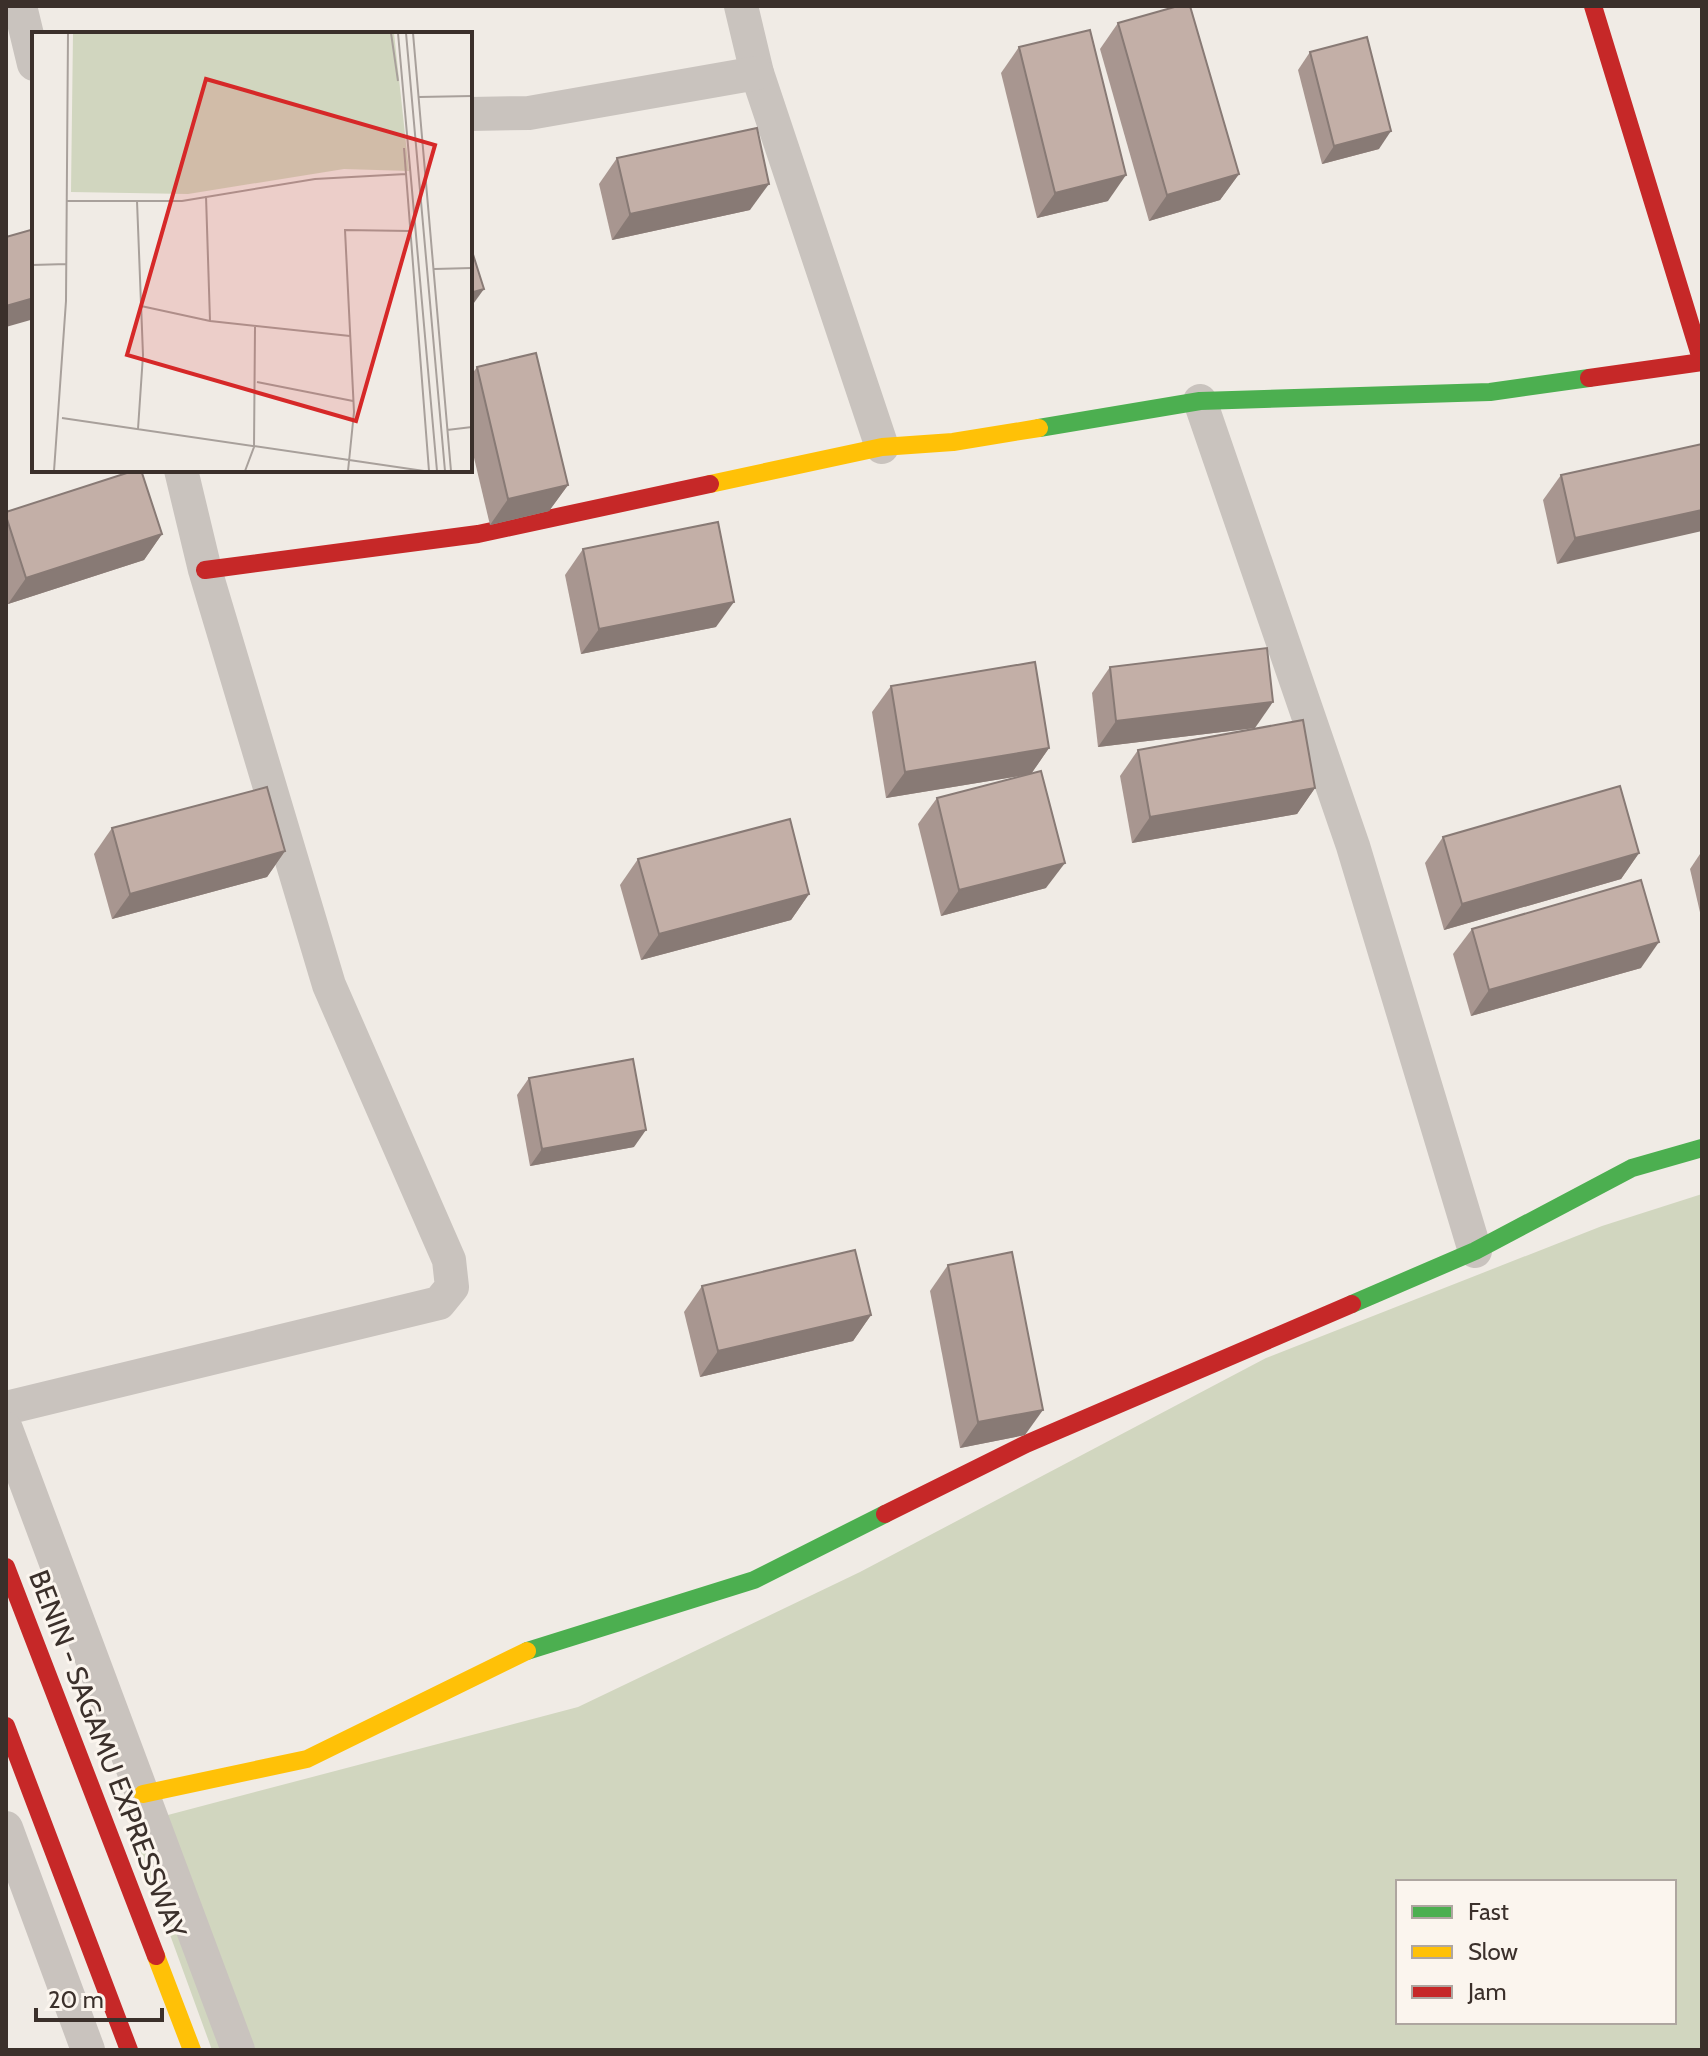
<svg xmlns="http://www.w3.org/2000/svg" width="1708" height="2056" viewBox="0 0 1708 2056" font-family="Cabin,sans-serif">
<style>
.green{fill:#d1d6bf;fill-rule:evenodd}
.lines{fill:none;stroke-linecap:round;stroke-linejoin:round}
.street{stroke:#c9c3be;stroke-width:34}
.fast{stroke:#4caf50;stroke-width:18}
.slow{stroke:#ffc107;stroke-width:18}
.jam{stroke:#c62828;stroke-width:18}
.wall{fill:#a89690}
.shaded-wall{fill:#887a75}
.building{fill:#c3afa7;stroke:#887a75;stroke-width:2}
.labels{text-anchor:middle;stroke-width:6;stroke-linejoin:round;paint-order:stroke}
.street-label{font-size:28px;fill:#3b302b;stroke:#fbf5ee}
.inset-road{fill:none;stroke:#a8a09b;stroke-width:2}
.view{fill:#d62828;fill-opacity:0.15;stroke:#d62828;stroke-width:4}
.inset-edge{fill:none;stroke:#3b302b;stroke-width:4}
</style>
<rect width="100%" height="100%" fill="#f0ebe5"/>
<path class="green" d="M1702 1194V2050H212L130 1825 578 1707 860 1572 1266 1358 1602 1226ZM1398 1882H1674V2022H1398Z"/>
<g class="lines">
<g class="street">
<polyline points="20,6 34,64"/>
<polyline points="741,6 757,73 882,447"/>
<polyline points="470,114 529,113 757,73"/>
<polyline points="1200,401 1353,846 1475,1251"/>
<polyline points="6,1408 439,1303 452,1287 449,1260 329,985 205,570 181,470"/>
<polyline points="6,1429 238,2050"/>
<polyline points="6,1828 88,2050"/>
</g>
<g class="fast">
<polyline points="1039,428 1200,401 1490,392 1589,378"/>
<polyline points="1352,1304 1475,1251 1632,1168 1702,1148"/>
<polyline points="527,1651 754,1580 885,1514"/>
</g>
<g class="slow">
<polyline points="710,484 882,447 953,442 1039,428"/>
<polyline points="143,1794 307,1759 527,1651"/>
<polyline points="156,1956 192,2050"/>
</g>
<g class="jam">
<polyline points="1589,378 1702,362 1593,6"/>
<polyline points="205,570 478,534 710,484"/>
<polyline points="885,1514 1026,1444 1352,1304"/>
<polyline points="6,1567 156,1956"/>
<polyline points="6,1726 129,2050"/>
</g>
</g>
<g class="wall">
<polygon points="1118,23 1239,174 1220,200 1149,221 1100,49"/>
<polygon points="1019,47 1108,201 1037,218 1001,73"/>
<polygon points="1310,52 1379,149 1322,164 1298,70"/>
<polygon points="617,158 750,210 612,240 599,184"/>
<polygon points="477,367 568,485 549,511 490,525 470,441 470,377"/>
<polygon points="1702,444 1557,564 1543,500 1561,475"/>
<polygon points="6,512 162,534 144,560 8,604 6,599"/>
<polygon points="583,549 716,627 581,654 565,575"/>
<polygon points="1110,667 1255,728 1098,747 1092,693"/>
<polygon points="891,686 1049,748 1031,774 886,798 872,712"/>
<polygon points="1138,750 1315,788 1297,814 1132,843 1120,776"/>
<polygon points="937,798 1046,888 941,916 918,824"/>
<polygon points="112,828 285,851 267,877 112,919 94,854"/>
<polygon points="1443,837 1639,853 1621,879 1444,930 1425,863"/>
<polygon points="1702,851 1702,921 1690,869"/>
<polygon points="638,859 809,894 791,920 641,960 620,885"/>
<polygon points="1472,929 1641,968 1471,1016 1453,954"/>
<polygon points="529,1078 634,1147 530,1166 517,1095"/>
<polygon points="948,1265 1025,1435 960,1448 930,1291"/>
<polygon points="702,1286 871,1315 853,1341 700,1377 684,1312"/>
</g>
<g class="shaded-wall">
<polygon points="1391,131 1379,149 1322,164 1334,146"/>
<polygon points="1239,174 1220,200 1149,221 1167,195"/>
<polygon points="1126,175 1108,201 1037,218 1055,193"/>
<polygon points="769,184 750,210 612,240 630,214"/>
<polygon points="484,289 471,307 470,307 470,293"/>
<polygon points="34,298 34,319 6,327 6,306"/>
<polygon points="568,485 549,511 490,525 508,499"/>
<polygon points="1702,510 1702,531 1557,564 1575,538"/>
<polygon points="162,534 144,560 8,604 26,578"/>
<polygon points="734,602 716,627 581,654 599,629"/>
<polygon points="1273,702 1255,728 1098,747 1116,721"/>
<polygon points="1049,748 1031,774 886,798 905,772"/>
<polygon points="1315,788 1297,814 1132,843 1150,817"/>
<polygon points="285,851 267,877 112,919 130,894"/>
<polygon points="1639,853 1621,879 1444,930 1462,904"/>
<polygon points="1065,863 1046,888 941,916 959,890"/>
<polygon points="809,894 791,920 641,960 659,934"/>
<polygon points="1659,942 1641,968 1471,1016 1489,990"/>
<polygon points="646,1130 634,1147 530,1166 542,1149"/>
<polygon points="871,1315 853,1341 700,1377 718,1351"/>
<polygon points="1043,1410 1025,1435 960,1448 978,1422"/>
</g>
<g class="building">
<polygon points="1178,6 1190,6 1239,174 1167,195 1118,23"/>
<polygon points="1090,30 1126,175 1055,193 1019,47"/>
<polygon points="1367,37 1391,131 1334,146 1310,52"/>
<polygon points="757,128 769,184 630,214 617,158"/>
<polygon points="34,229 34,298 6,306 6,237"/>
<polygon points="470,245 484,289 470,293"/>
<polygon points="536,353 568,485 508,499 477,367"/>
<polygon points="1702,444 1702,510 1575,538 1561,475"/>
<polygon points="136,470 141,470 162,534 26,578 6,516 6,512"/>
<polygon points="718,522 734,602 599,629 583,549"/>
<polygon points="1267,648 1273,702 1116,721 1110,667"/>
<polygon points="1035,662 1049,748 905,772 891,686"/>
<polygon points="1303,720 1315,788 1150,817 1138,750"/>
<polygon points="1041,771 1065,863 959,890 937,798"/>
<polygon points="1620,786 1639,853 1462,904 1443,837"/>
<polygon points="267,787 285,851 130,894 112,828"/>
<polygon points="790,819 809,894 659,934 638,859"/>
<polygon points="1641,880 1659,942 1489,990 1472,929"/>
<polygon points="633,1059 646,1130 542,1149 529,1078"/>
<polygon points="855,1250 871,1315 718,1351 702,1286"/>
<polygon points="1012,1252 1043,1410 978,1422 948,1265"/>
</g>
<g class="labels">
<g class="street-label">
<text transform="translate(108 1754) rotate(69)" y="10">BENIN - SAGAMU EXPRESSWAY</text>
</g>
</g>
<g transform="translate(32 32)">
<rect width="440" height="440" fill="#f0ebe5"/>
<path d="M41 1H362L377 139 312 137 156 162 39 160Z" fill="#d1d6bf"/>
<path class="inset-road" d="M359 1 366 49M366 1 405 439M374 1 413 439M381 1 419 439M387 65 440 64M372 116 397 439M174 164 178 289M35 169H150L283 147 374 142M105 169 111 323 106 397M0 233 35 232M402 237 440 236M109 274 178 289 318 304M225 350 321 369M30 386 392 439M415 398 440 395M22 439 34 269 36 1M213 439 222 415 223 295M316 439 322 380 313 198 378 199"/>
<path class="view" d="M174 47 403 113 324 389 95 323Z"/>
<rect width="440" height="440" class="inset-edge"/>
</g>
<rect width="1708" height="2056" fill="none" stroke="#3b302b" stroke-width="16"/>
<rect x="1396" y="1880" width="280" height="144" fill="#fbf5ee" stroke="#aea6a0" stroke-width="2"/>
<rect x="1412" y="1906" width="40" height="12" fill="#4caf50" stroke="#aea6a0" stroke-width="2"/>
<text x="1468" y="1920" font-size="24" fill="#3b302b">Fast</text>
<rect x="1412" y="1946" width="40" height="12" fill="#ffc107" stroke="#aea6a0" stroke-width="2"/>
<text x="1468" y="1960" font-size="24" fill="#3b302b">Slow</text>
<rect x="1412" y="1986" width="40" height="12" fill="#c62828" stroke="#aea6a0" stroke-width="2"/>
<text x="1468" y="2000" font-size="24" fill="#3b302b">Jam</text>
<path d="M36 2008v12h126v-12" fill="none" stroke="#3b302b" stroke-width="4"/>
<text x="48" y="2008" font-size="24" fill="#3b302b" stroke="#fbf5ee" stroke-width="6" paint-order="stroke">20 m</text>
</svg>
